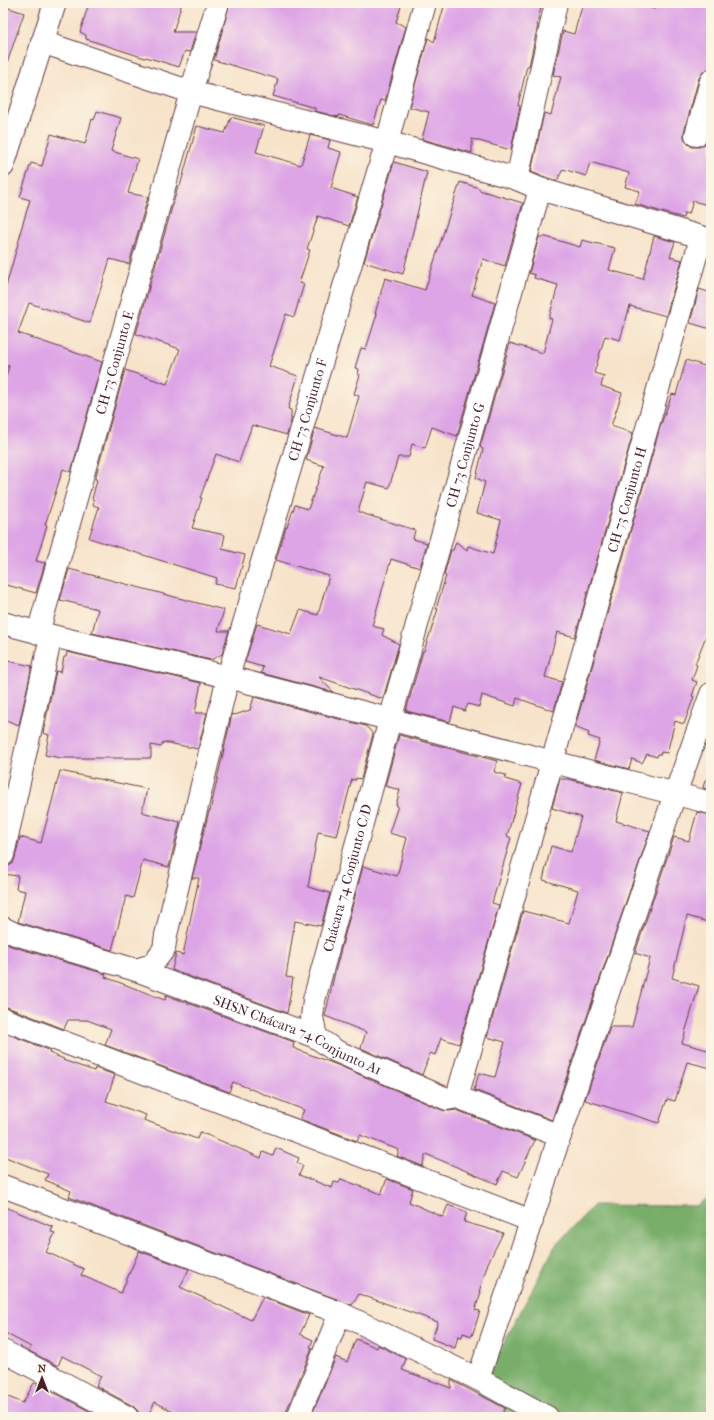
<svg xmlns="http://www.w3.org/2000/svg" width="714" height="1420" viewBox="0 0 714 1420" font-family="'IM FELL French Canon',serif">
<style>
.forest{fill:#78ae6b;stroke:#61664b}
.building{fill:#dda4e6}
.lines{fill:none;stroke-linecap:round;stroke-linejoin:round}
.minor-casing{stroke:#643c43;stroke-width:24}
.minor{stroke:#fff;stroke-width:22}
.labels{text-anchor:middle;stroke-width:4;stroke-linejoin:round;paint-order:stroke}
.street-label{font-size:14px;fill:#4a1f2b;stroke:#fcf5e5}
</style>
<rect width="100%" height="100%" fill="#fcf5e5"/>
<filter id="ink" filterUnits="userSpaceOnUse"><feTurbulence type="fractalNoise" baseFrequency=".025" numOctaves="2"/><feDisplacementMap in="SourceGraphic" scale="8" xChannelSelector="R" yChannelSelector="G"/><feConvolveMatrix kernelMatrix="1 2 1 2 8 2 1 2 1" color-interpolation-filters="sRGB"/></filter>
<filter id="wash" filterUnits="userSpaceOnUse"><feTurbulence type="fractalNoise" baseFrequency=".012" numOctaves="4" result="noise"/><feDisplacementMap in="SourceGraphic" scale="16" xChannelSelector="R" yChannelSelector="G"/><feGaussianBlur stdDeviation="0.9" result="paint"/><feColorMatrix in="noise" values="0 0 0 0 0 0 0 0 0 0 0 0 0 0 0 0 0 1.4 0 .05"/><feComposite in="paint" operator="in"/></filter>
<g filter="url(#wash)">
<rect width="100%" height="100%" fill="#f7e3ca"/>
<polygon class="forest" points="711,1196 711,1417 465,1417 555,1246 594,1205 696,1206"/>
<g id="blocks">
<g class="building">
<polygon points="89,3 182,3 173,32 196,32 190,52 185,51 179,67 146,57 145,58 86,39 86,35 80,32"/>
<polygon points="230,3 402,3 396,22 406,27 385,101 381,100 373,125 339,115 338,117 315,111 315,108 273,96 278,79 214,60"/>
<polygon points="445,3 542,3 537,25 538,25 529,66 527,66 518,105 520,106 511,150 472,139 472,153 422,139 429,112 409,107 428,38 434,42"/>
<polygon points="583,3 620,3 629,6 630,3 655,9 657,3 711,3 711,69 708,69 703,72 699,78 684,132 684,138 687,143 692,147 699,147 705,144 711,128 711,206 693,201 689,214 684,213 683,218 635,204 640,191 625,187 629,173 590,162 586,176 563,169 557,181 531,172 544,113 551,115 561,77 553,75 563,31 574,34"/>
<polygon points="3,6 24,13 6,66 3,65"/>
<polygon points="97,111 121,118 111,151 138,159 128,193 148,197 129,264 110,259 90,323 29,303 18,333 102,362 71,472 63,469 45,525 47,526 36,561 45,563 36,593 3,584 3,387 9,366 8,365 6,369 3,368 3,297 21,233 20,233 30,200 20,197 31,163 42,166 51,134 85,144 92,119 94,120"/>
<polygon points="231,117 264,126 256,152 301,165 310,135 330,140 328,148 341,152 331,188 358,197 349,226 318,216 307,249 310,250 299,283 304,284 294,317 286,314 269,366 298,376 288,409 291,410 291,421 287,435 252,425 239,462 216,454 200,498 202,498 192,528 225,535 222,549 245,555 236,588 215,584 217,578 89,538 99,507 93,505 94,500 92,499 97,480 95,479 125,370 167,384 180,349 136,334 178,186 180,186 197,126 225,133"/>
<polygon points="394,162 427,172 403,274 364,262"/>
<polygon points="460,182 479,188 479,190 523,203 505,266 483,259 472,295 495,303 457,436 432,427 425,448 412,444 409,457 398,457 389,488 367,482 358,512 415,530 413,539 427,543 420,568 391,559 372,626 384,629 382,635 399,644 383,699 319,677 333,692 261,673 263,667 245,662 257,624 291,634 300,610 318,615 329,576 276,560 286,527 287,527 295,505 308,509 324,466 306,460 315,428 347,438 359,396 354,394 360,375 358,374 359,369 355,368 361,348 366,349 377,314 375,314 385,278 425,290"/>
<polygon points="654,236 675,242 670,257 682,260 666,316 630,306 620,340 605,336 594,373 604,376 601,386 622,393 611,426 633,433 575,637 557,632 545,677 562,682 554,711 517,698 515,706 482,695 479,707 468,704 465,711 454,707 450,722 406,711 423,651 424,651 438,609 436,609 446,576 444,575 451,550 453,550 456,542 467,550 468,546 493,554 501,520 477,513 485,482 476,478 483,449 480,447 510,343 543,353 552,319 549,318 558,285 534,278 535,275 529,273 539,237 546,237 580,247 582,240 615,248 609,270 643,279"/>
<polygon points="699,289 711,293 711,329 690,323"/>
<polygon points="686,360 711,368 711,623 695,664 697,665 692,680 697,682 692,696 694,697 684,724 675,721 667,753 661,752 661,754 658,754 657,757 647,754 642,763 632,759 629,769 594,760 600,740 588,736 589,733 575,727 660,427 672,394 676,395"/>
<polygon points="69,569 224,610 218,631 229,631 222,654 211,660 92,633 98,609 60,600"/>
<polygon points="67,652 201,683 195,713 207,713 198,749 163,742 161,747 151,745 151,758 61,758 45,755 49,735 43,733 56,671 61,672 64,657 66,657"/>
<polygon points="3,660 32,666 19,725 3,719"/>
<polygon points="254,697 366,726 373,734 361,779 356,778 356,780 352,779 337,836 318,832 308,887 330,893 321,926 295,921 286,977 293,978 287,1013 172,970 176,953 183,955 199,878 192,878 209,811 210,811 232,714 235,715 250,710"/>
<polygon points="399,735 497,761 494,772 506,775 505,779 522,784 507,836 511,838 492,903 499,905 459,1044 441,1038 435,1055 430,1053 422,1075 361,1048 366,1032 325,1016 335,972 363,866 397,876 407,838 389,833 398,806 396,805 400,790 385,786"/>
<polygon points="60,771 147,789 142,812 180,822 169,867 143,860 133,898 126,896 112,950 18,922 25,891 16,889 18,876 3,874 3,867 7,867 12,864 15,858 20,837 41,843"/>
<polygon points="560,779 568,779 623,793 616,821 650,831 552,1120 474,1090 479,1073 495,1077 505,1042 487,1037 523,911 569,923 578,890 543,880 551,846 571,852 581,817 552,808"/>
<polygon points="705,780 711,781 711,790 703,788"/>
<polygon points="697,812 711,815 711,923 687,916 672,978 699,986 682,1043 711,1051 711,1068 687,1062 675,1101 667,1099 659,1123 585,1100 610,1027 632,1027 650,958 635,953 674,837 689,841"/>
<polygon points="3,942 11,946 106,974 105,977 165,1000 166,995 294,1042 293,1048 340,1066 442,1110 449,1111 456,1110 535,1140 518,1177 503,1171 497,1184 426,1154 422,1166 397,1156 399,1150 360,1135 357,1141 300,1119 304,1110 233,1082 229,1092 105,1045 111,1029 87,1020 68,1020 64,1029 7,1007 3,1007"/>
<polygon points="3,1032 51,1051 49,1053 64,1059 63,1060 94,1071 95,1068 115,1075 106,1101 146,1115 144,1120 197,1139 200,1132 261,1158 263,1152 273,1156 276,1148 299,1158 297,1163 303,1166 299,1175 332,1188 334,1182 339,1183 341,1179 381,1194 387,1179 413,1189 409,1202 443,1217 448,1205 467,1212 464,1222 503,1233 488,1263 479,1292 481,1292 475,1310 480,1311 472,1336 463,1333 462,1337 458,1336 455,1348 432,1339 438,1322 359,1294 352,1305 69,1197 71,1191 45,1180 48,1174 3,1156"/>
<polygon points="3,1206 53,1227 51,1232 55,1233 46,1252 84,1269 81,1275 121,1293 139,1251 189,1269 180,1287 251,1320 263,1297 309,1315 300,1334 313,1340 310,1347 312,1348 286,1412 286,1417 183,1417 155,1402 147,1417 139,1417 138,1411 133,1406 96,1386 101,1376 62,1356 58,1366 29,1351 31,1347 3,1332"/>
<polygon points="356,1339 377,1348 378,1345 406,1359 402,1370 451,1388 451,1380 505,1408 500,1417 311,1417 336,1357 347,1362"/>
<polygon points="34,1383 65,1398 100,1417 3,1417 3,1395 23,1403"/>
</g>
</g>
</g>
<g filter="url(#ink)">
<use href="#blocks" fill-opacity="0" stroke="#643c43" stroke-width="1"/>
<g class="lines">
<g class="minor-casing">
<g id="minor">
<polyline points="42,42 191,92 387,142 517,179 540,189 711,240"/>
<polyline points="696,135 711,81"/>
<polyline points="3,166 55,3"/>
<polyline points="517,179 556,3"/>
<path d="M3 623C77 644 153 658 228 677 389 719 550 762 711 803"/>
<path id="s1" d="M38 633 191 92 218 3"/>
<polyline points="3,855 51,636"/>
<path id="s2" d="M3 928 15 934 136 970 316 1037 336 1051 447 1099 457 1097 560 1136"/>
<path id="s3" d="M136 970 152 965 164 949 166 935 228 677 387 142 425 3"/>
<polyline points="3,1019 532,1221"/>
<path id="s4" d="M316 1037 312 1017 314 1000 390 720 540 189"/>
<path id="s5" d="M457 1097 701 238"/>
<polyline points="3,1186 340,1313 478,1379 547,1417"/>
<polyline points="3,1351 127,1417"/>
<polyline points="478,1379 675,794 711,694"/>
<polyline points="298,1417 340,1313"/>
</g>
</g>
<use href="#minor" class="minor"/>
</g>
</g>
<g class="labels">
<g class="street-label">
<text dy="5" stroke="none"><textPath href="#s1" startOffset="281">CH 73 Conjunto E</textPath></text>
<text dy="5" stroke="none"><textPath href="#s3" startOffset="595">CH 73 Conjunto F</textPath></text>
<text dy="5" stroke="none"><textPath href="#s4" startOffset="603">CH 73 Conjunto G</textPath></text>
<text dy="5" stroke="none"><textPath href="#s5" startOffset="621">CH 73 Conjunto H</textPath></text>
<text dy="5" stroke="none"><textPath href="#s4" startOffset="164">Chácara 74 Conjunto C/D</textPath></text>
<text dy="5" stroke="none"><textPath href="#s2" startOffset="314">SHSN Chácara 74 Conjunto A1</textPath></text>
</g>
</g>
<rect width="714" height="1420" fill="none" stroke="#fcf5e5" stroke-width="16"/>
<g transform="translate(42 1378)" stroke="#fcf5e5" stroke-width="3" paint-order="stroke">
<path d="M0-3L7 15L0 10L-7 15Z" fill="#4a1f2b"/>
<text y="-6" font-size="11" font-weight="bold" text-anchor="middle" fill="#4a1f2b">N</text>
</g>
</svg>
